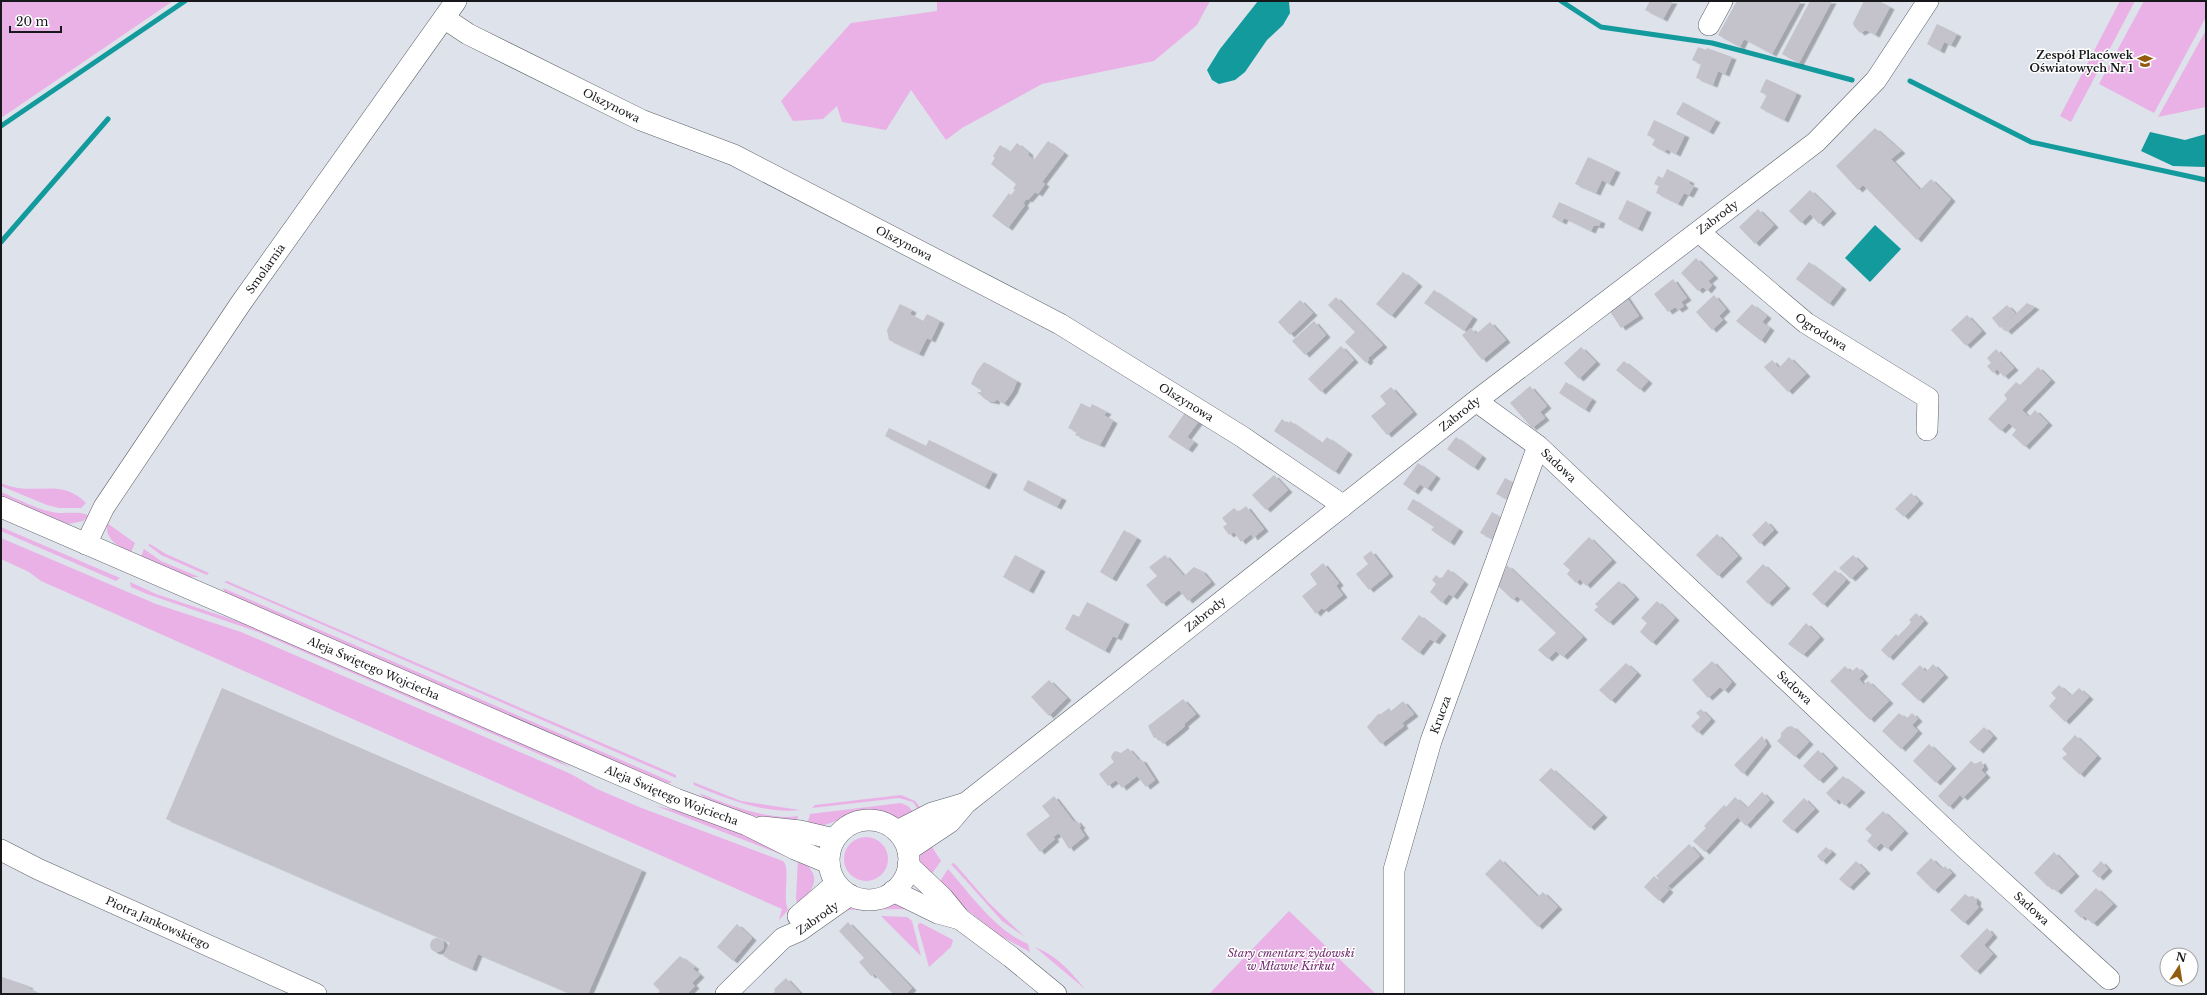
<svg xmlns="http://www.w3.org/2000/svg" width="2207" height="995" viewBox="0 0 2207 995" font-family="'Libre Baskerville',serif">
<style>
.green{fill:#eab1e6}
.water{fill:#139a9c}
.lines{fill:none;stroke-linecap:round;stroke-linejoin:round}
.stream{stroke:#139a9c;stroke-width:5}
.building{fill:#c4c2cb;filter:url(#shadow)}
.minor-casing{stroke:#5d6169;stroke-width:22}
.minor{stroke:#fff;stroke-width:21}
.labels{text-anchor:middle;stroke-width:3;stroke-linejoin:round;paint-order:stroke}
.poi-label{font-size:11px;font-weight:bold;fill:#16181b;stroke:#fff;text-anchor:end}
.street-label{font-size:11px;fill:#16181b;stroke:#fff}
.park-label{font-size:11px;font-style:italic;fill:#722b70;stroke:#fff}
</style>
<defs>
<filter id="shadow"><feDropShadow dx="4.5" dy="2.5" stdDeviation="0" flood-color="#0004"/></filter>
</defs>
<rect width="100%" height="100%" fill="#dde2eb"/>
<g class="green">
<polygon points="1,1 173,1 1,118"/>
<polygon points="937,1 1210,1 1197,25 1154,61 1042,84 962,128 946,140 911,90 886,130 842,122 837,106 823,119 793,121 781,101 851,23 937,11"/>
<polygon points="2120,1 2135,1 2071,122 2060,116"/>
<polygon points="2144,1 2206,1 2206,17 2154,113 2099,84"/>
<polygon points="2206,30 2206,107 2158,117"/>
<path d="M1 483C34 498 60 476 86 503L81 508H59L47 505 1 486Z"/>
<path d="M1 492C18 499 34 508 52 512 63 515 79 510 89 516L83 521 68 524 1 496Z"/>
<path d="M107 523 135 543 131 552C118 546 105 540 107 523Z"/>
<polygon points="1,527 120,578 116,581 1,531"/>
<path d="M1 538 156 604 241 632 571 774 597 789 639 807 783 861C791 867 782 898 788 910L779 920 782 909 41 581 29 572 1 559Z"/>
<polygon points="150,544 166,554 209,573 207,575 161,555 148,545"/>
<polygon points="144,549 161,561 199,577 189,577 141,557"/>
<polygon points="227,581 676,775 676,778 224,582"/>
<polygon points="130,582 156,594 255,627 543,751 571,768 258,632 147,594 131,587"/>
<polygon points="223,588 672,782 667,784 225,593"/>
<path d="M693 782 741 801 800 810C764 814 727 799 694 785Z"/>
<path d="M699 793C726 804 769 821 798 816L796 823C768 818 719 814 699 793Z"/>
<polygon points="901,795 915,801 923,811 920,812 913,802 899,798 812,808 815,805"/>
<path d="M901 803 908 806 915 814C910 816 903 819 897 819 885 818 875 811 864 812 840 814 834 829 807 825L810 814Z"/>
<path d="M656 806C694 813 752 836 785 856Z"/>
<circle cx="866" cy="859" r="22"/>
<path d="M929 842 941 861 928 879C919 863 915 858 929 842Z"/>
<path d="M798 857C822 876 817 885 798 906L796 899Z"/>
<polygon points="954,863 989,903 1025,937 1002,921 951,864"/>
<path d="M948 869C972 896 994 929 1028 944L1030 952 999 935 937 886Z"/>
<polygon points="892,901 910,909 838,910 849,904 871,905"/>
<polygon points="1289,911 1376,994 1209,994"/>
<polygon points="881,916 907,917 912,921 921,956"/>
<polygon points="921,923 953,940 951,947 929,967 918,927 918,924"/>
<path d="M1035 947C1056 955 1071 972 1085 989Z"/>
</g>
<g class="water">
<polygon points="1258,1 1289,1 1290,13 1283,25 1267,40 1245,72 1235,80 1219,84 1212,80 1207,70 1220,49"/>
<polygon points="2150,132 2185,140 2206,134 2206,166 2205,167 2173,166 2141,151"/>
<polygon points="1875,225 1901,249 1870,282 1845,258"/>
</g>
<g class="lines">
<g class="stream">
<polyline points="1561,1 1601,27 1712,43 1852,80"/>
<polyline points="1910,81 2031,142 2206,180"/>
<polyline points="1,126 185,1"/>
<polyline points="1,242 108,119"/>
</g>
</g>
<g class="building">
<polygon points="1650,1 1673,1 1663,19 1645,10"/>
<polygon points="1737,1 1801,1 1772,54 1744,39 1740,47 1718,35"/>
<polygon points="1810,1 1832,1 1799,63 1782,54"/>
<polygon points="1864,1 1879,1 1890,7 1875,35 1866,30 1860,33 1854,26 1853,23"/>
<polygon points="1937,24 1957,34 1951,45 1944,42 1940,51 1927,44"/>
<polygon points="1698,47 1706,50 1707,48 1732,57 1725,74 1718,71 1713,85 1696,78 1701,64 1692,60"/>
<polygon points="1766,79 1797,93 1784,120 1760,108 1767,95 1760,92"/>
<polygon points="1683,102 1716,120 1709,132 1676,114"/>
<polygon points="1654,120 1685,135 1676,154 1666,149 1665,152 1652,145 1655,139 1647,135"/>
<polygon points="1875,128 1901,151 1891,159 1920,190 1931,179 1951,199 1917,240 1863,185 1858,190 1836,166"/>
<polygon points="1048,141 1064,153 1042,182 1045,184 1038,194 1035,192 1028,200 1026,199 1023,204 1025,205 1008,228 992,216 1009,193 1011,195 1015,190 1013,189 1016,184 991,164 995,158 993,156 1000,145 1010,152 1017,143 1029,153 1028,155 1034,160"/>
<polygon points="1588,157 1616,170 1609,184 1602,180 1596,193 1575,184"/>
<polygon points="1667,169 1690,181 1689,184 1694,186 1689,195 1684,193 1678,204 1656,193 1659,186 1654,184 1658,176 1663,178"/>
<polygon points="1810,190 1832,211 1819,224 1810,214 1801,223 1789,211"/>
<polygon points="1627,200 1647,210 1638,229 1618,219"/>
<polygon points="1559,202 1601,221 1599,226 1594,225 1591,231 1564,218 1562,222 1552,217"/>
<polygon points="1758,209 1774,225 1755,244 1739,227"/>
<polygon points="1696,258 1714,276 1708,281 1712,285 1707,291 1703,287 1698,291 1681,273"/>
<polygon points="1809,262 1842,287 1829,304 1796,279"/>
<polygon points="1403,272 1418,284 1391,316 1376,304"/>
<polygon points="1673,279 1687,298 1681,302 1684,306 1678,310 1675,307 1668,312 1654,294"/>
<polygon points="1434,290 1473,317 1464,331 1424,303"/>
<polygon points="1625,295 1639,316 1621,328 1607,307"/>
<polygon points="1714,295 1726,309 1719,316 1723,320 1712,330 1696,312"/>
<polygon points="1336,297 1383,345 1368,358 1369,360 1366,363 1345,342 1355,332 1328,305"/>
<polygon points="1300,300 1313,313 1290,335 1278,322"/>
<polygon points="2027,303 2035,307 2007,332 2002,327"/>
<polygon points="900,304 912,310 910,314 923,321 927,314 940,321 931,340 927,338 919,354 889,340 887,330"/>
<polygon points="1752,304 1767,316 1762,322 1770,328 1761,341 1736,321"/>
<polygon points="2007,305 2015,313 2000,328 1992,318"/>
<polygon points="1967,315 1982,331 1966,346 1951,330"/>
<polygon points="1314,321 1326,335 1305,355 1292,341"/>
<polygon points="1490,322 1506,340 1482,360 1462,335 1471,328 1476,334"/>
<polygon points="1341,346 1354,360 1321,392 1308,379"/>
<polygon points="1581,347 1596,362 1579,379 1564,363"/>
<polygon points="1996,349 2014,368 2004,377 1997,369 1993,373 1987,366 1991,363 1987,358"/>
<polygon points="1789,357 1806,374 1788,392 1764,367 1772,360 1779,368"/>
<polygon points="1624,361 1648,381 1640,390 1616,370"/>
<polygon points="984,362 1017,381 1013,391 1004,404 996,399 995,402 986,400 977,392 981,392 981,390 971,384 977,371"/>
<polygon points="2038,367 2051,380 2022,410 2029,417 2035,410 2048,423 2025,447 2012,435 2016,430 2009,423 2001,431 1988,419 2007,399 2004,395 2016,382 2020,385"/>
<polygon points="1566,382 1592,399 1585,410 1559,393"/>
<polygon points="1530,386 1547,406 1540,412 1545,418 1532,428 1510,403"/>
<polygon points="1391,387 1413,412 1387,435 1371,416 1386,404 1380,396"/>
<polygon points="1081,403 1090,408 1092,404 1107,412 1104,415 1113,421 1100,445 1075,435 1077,432 1068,428"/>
<polygon points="1186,411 1199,421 1187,437 1194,442 1188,450 1168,437"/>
<polygon points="1282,419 1288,424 1290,421 1322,443 1327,437 1348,452 1335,472 1274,431"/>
<polygon points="889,428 926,446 929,440 993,472 985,487 885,436"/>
<polygon points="1456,437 1482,456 1474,468 1447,449"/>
<polygon points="1418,463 1436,476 1427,489 1420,484 1414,492 1403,484"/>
<polygon points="1274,475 1288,490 1266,510 1252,495"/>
<polygon points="1505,478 1518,485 1509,500 1496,494"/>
<polygon points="1028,480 1062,498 1057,507 1023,490"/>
<polygon points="1911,493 1919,501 1904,517 1895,509"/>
<polygon points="1413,499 1459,529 1450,543 1431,530 1434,527 1407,509"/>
<polygon points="1246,506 1264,529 1253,538 1251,534 1241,542 1234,532 1229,535 1223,527 1227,524 1222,518 1234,508 1238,512"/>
<polygon points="1492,512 1505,520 1494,540 1480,533"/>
<polygon points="1766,521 1774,530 1760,544 1752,535"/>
<polygon points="1124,530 1137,538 1112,579 1100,572"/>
<polygon points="1717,534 1738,556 1718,576 1696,555"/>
<polygon points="1589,537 1612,560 1586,586 1580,579 1576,583 1567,574 1570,570 1563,564"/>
<polygon points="1371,551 1389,574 1369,590 1356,574 1368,564 1363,557"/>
<polygon points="1015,555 1041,569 1029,591 1003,577"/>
<polygon points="1165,555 1184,576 1194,567 1202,571 1211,582 1188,601 1179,590 1162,604 1146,585 1157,576 1149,567"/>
<polygon points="1853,555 1864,566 1851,579 1839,568"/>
<polygon points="1323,563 1339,583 1336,586 1343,595 1324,610 1322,608 1316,614 1302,596 1317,584 1310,574"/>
<polygon points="1763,564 1786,586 1768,604 1746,582"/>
<polygon points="1507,565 1583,637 1563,657 1556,651 1548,659 1538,650 1556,633 1517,596 1513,600 1498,586"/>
<polygon points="1448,569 1464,582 1453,597 1449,594 1442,603 1430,592 1436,584 1432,580 1436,575 1441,579"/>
<polygon points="1835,570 1846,580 1823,605 1812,594"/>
<polygon points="1619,581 1635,597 1609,623 1594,610 1598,607 1595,604"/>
<polygon points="1657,601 1675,618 1652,643 1640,632 1647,623 1641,618"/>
<polygon points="1087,602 1125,622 1117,638 1113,636 1105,651 1065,629 1073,614 1079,617"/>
<polygon points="1916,613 1924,621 1889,658 1881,650 1896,634 1898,636 1907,627 1911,622 1909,620"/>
<polygon points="1419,615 1442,633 1435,642 1430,639 1419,653 1401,639"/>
<polygon points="1806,623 1820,637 1803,655 1788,644"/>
<polygon points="1712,661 1732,682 1724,691 1720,687 1708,698 1692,680"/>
<polygon points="1626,663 1637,673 1611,701 1599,690"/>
<polygon points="1933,664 1944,675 1919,701 1901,684 1920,665 1926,672"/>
<polygon points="1845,666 1851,672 1857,667 1864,674 1859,679 1864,685 1868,681 1889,701 1870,720 1830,681"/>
<polygon points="1049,680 1067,698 1049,716 1031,697"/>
<polygon points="2059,685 2071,696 2079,688 2089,697 2065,722 2049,706 2056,698 2051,693"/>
<polygon points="222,688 642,870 588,994 572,994 478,954 472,969 443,956 450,942 166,819"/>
<polygon points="1183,699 1196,714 1184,724 1185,726 1178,732 1163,744 1158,738 1154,738 1148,726"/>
<polygon points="1403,701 1414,714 1402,723 1404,726 1381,744 1367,727 1378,714 1381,714 1389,708 1391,711"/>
<polygon points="1701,709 1711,719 1698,733 1691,726 1700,717 1696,713"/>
<polygon points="1899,713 1906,719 1912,713 1918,719 1912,725 1918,731 1901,749 1882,731"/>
<polygon points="1792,726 1809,742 1795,757 1777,741 1781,737 1781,733 1787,727"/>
<polygon points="1984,727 1993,736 1979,751 1969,742"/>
<polygon points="2075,735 2097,756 2080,775 2062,758 2067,754 2062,749"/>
<polygon points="1762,736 1767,744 1743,774 1734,765"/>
<polygon points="1929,744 1952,766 1936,783 1913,761"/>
<polygon points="1128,748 1138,759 1142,760 1155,780 1146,787 1137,776 1122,788 1116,780 1108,786 1099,774 1114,762 1111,758 1112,754 1115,751 1121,753"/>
<polygon points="1818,750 1834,766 1819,781 1803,766"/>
<polygon points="1971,761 1975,764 1981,761 1984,767 1981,770 1986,775 1963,798 1960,795 1949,807 1938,796"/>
<polygon points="1551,768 1603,815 1590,828 1539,780"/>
<polygon points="1843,776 1861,790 1845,806 1838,799 1835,802 1826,793"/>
<polygon points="1762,792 1770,800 1746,826 1738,818 1743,811 1705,852 1693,841 1706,828 1704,826 1724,805 1726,807 1735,797 1747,808"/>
<polygon points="1054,796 1074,822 1076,820 1081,826 1079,827 1085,836 1069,849 1059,833 1053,837 1055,839 1040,852 1026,834 1050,816 1042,806"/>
<polygon points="1804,798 1815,809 1793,831 1782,821"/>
<polygon points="1883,811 1904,831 1887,849 1881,843 1875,849 1867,841 1872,835 1865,829"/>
<polygon points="1689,844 1700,856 1667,887 1656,876"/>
<polygon points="1826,847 1832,852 1822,862 1817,856"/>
<polygon points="2054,852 2075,874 2057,892 2050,886 2048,887 2034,873"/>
<polygon points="1931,858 1942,869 1945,866 1952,873 1934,891 1916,873"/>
<polygon points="1500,859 1538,897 1543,892 1558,907 1538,927 1485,874"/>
<polygon points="1856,861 1866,871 1849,888 1839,879"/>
<polygon points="2101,861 2108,869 2099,878 2092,871"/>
<polygon points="1654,876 1669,890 1659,901 1644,887"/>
<polygon points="2096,888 2113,904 2093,924 2084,916 2081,918 2074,911"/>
<polygon points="1965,894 1969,897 1973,896 1977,900 1976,904 1979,907 1964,923 1950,910"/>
<polygon points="848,922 912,988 906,994 893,994 874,974 871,976 859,962 864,958 839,931"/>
<polygon points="737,924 752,938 733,961 717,947"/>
<polygon points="1987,928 1993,935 1984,945 1993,954 1976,972 1960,956"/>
<circle cx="437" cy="945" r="7"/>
<polygon points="680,956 695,967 693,969 700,975 692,983 695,986 687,994 660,994 658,992 660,991 653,984"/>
<polygon points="2,977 29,986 28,988 37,992 36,994 1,994"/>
<polygon points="786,978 801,994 772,994 775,991 774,989"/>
</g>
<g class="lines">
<g class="minor-casing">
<g id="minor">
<path id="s1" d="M444 18 468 34 641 120 734 155 1060 324 1241 436 1338 502 1342 507"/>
<polyline points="1709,25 1722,1"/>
<path id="s2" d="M1699 232 1806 323 1928 398 1927 430"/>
<path id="s3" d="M1476 401 1538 446 1964 847 2109 979"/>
<path id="s4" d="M1 507 676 799 747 825 795 849 829 863"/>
<path id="s5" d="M86 544 104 507 241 303 456 1"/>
<circle cx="869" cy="860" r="40"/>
<polyline points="762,827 800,831 834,839"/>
<polyline points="897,831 932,813 966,803"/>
<path id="s6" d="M1 850 38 869 316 994"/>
<path id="s7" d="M908 850 950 822 966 803 1476 401 1816 142 1876 80 1928 1"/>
<polyline points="908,865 943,898 960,919 1011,957 1056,994"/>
<polyline points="893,891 938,913 960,919"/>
<polyline points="798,916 832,887 835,882"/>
<path id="s8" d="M726 994 783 938 799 931 850 895"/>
<path id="s9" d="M1394 994V870L1431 741 1538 446"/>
</g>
</g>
<use href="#minor" class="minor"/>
</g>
<defs>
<g id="school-bare" transform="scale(1.2)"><path d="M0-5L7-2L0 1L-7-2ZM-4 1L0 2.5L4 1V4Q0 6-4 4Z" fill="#915c10" stroke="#fff" stroke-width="2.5" paint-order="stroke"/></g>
</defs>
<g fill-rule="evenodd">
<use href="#school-bare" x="2145" y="61"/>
</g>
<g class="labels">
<g class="poi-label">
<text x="2133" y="59">Zespół Placówek<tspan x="2133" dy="13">Oświatowych Nr 1</tspan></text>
</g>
<g class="street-label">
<text dy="4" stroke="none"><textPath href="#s1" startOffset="189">Olszynowa</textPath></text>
<text dy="4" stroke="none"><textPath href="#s7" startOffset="1028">Zabrody</textPath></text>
<text dy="4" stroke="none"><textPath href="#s1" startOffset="513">Olszynowa</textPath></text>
<text dy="4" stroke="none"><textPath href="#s5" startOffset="329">Smolarnia</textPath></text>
<text dy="4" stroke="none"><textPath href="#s2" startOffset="158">Ogrodowa</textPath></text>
<text dy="4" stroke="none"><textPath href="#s1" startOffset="837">Olszynowa</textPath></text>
<text dy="4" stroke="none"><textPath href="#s7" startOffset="704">Zabrody</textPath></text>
<text dy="4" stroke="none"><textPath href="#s3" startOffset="105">Sadowa</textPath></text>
<text dy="4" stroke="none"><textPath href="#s7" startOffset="380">Zabrody</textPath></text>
<text dy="4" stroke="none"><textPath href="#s4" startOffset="406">Aleja Świętego Wojciecha</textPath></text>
<text dy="4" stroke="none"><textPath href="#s3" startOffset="429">Sadowa</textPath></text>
<text dy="4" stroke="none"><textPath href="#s9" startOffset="286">Krucza</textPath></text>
<text dy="4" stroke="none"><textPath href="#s4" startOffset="730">Aleja Świętego Wojciecha</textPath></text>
<text dy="4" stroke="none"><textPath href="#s3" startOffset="753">Sadowa</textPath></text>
<text dy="4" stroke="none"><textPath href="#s8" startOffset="120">Zabrody</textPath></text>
<text dy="4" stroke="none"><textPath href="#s6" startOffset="173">Piotra Jankowskiego</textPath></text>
</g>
<g class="park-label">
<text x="1291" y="957">Stary cmentarz żydowski<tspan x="1291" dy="13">w Mławie Kirkut</tspan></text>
</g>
</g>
<rect width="2207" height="995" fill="none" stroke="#16181b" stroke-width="4"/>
<g transform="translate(2179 967) rotate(12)"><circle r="19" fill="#ffffff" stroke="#a2a3a4"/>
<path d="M0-3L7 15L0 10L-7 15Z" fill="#915c10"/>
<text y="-6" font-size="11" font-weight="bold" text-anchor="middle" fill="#16181b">N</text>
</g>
<path d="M10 26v6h51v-6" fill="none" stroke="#16181b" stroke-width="2"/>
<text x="16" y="26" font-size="12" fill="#16181b" stroke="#ffffff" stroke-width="3" paint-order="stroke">20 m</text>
</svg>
